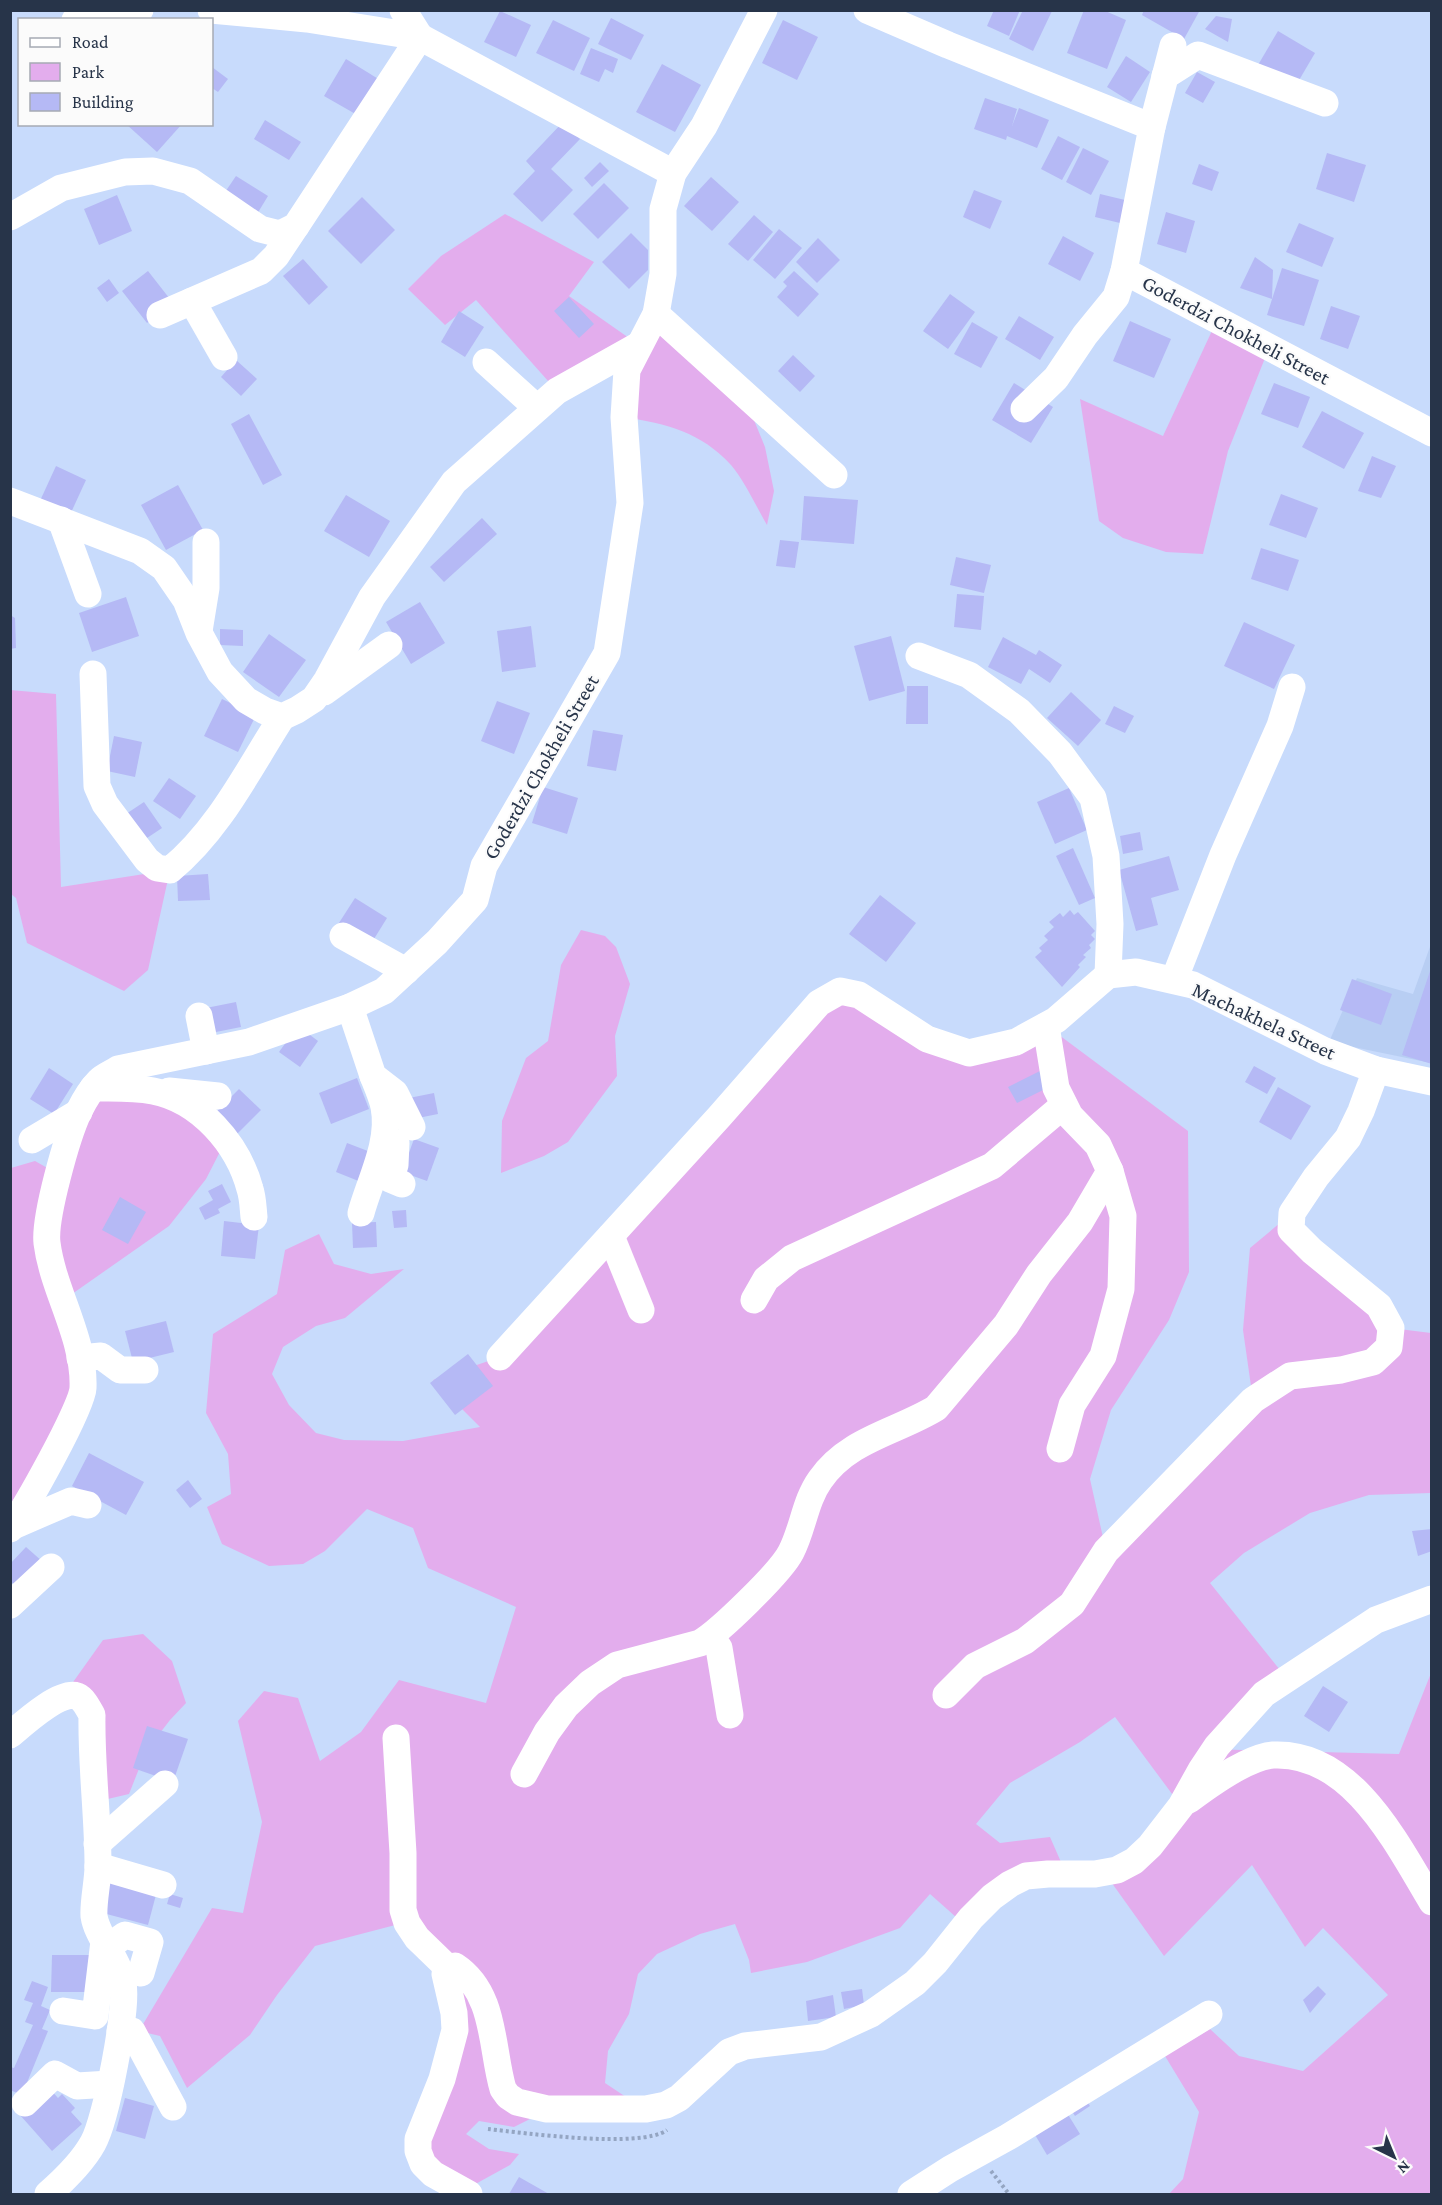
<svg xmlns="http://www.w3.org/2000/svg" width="1442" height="2205" viewBox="0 0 1442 2205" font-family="'Crimson Pro',serif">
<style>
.built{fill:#b8cef3}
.green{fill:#e3aded}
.building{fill:#b5b9f5}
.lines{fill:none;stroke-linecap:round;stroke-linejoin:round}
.path{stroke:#94a5c2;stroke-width:4;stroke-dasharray:3 3;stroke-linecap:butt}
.minor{stroke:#fff;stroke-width:27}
.labels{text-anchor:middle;stroke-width:4.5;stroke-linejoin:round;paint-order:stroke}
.street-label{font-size:21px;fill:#273449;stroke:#fbfbfb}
</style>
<rect width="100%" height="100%" fill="#c8dbfc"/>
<polygon class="built" points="1431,944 1431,1063 1329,1042 1357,978 1413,994"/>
<g class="green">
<path d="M505 214 594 262 569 296 639 345 656 314 742 391 765 447 774 491 767 525C757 508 744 480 731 465 701 432 667 424 624 417L627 370 557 391 476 300 445 325 408 289 441 256Z"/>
<polygon points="1217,320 1269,348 1228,451 1203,554 1166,552 1123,538 1099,521 1080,399 1163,436"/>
<polygon points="10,690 56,694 61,887 170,870 148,970 124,991 27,943 16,898 11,894"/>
<polygon points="581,930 605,936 616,947 630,984 615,1036 617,1076 568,1142 544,1156 501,1173 502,1121 526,1058 548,1041 561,965"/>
<polygon points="840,991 969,1053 1059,1035 1188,1131 1189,1272 1169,1320 1111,1410 1090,1479 1106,1551 1253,1400 1243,1330 1250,1248 1292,1213 1391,1328 1431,1333 1431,1493 1369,1495 1310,1513 1244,1553 1210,1583 1288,1680 1205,1749 1399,1754 1431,1673 1431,2194 1169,2194 1183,2179 1199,2112 1165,2056 1210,2029 1239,2056 1303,2071 1388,1995 1323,1928 1305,1947 1252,1865 1164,1956 1104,1872 1181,1806 1115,1717 1080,1742 1010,1783 976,1824 1000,1843 1050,1837 1068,1878 1034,1881 965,1925 930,1894 900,1928 807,1962 751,1973 749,1960 735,1924 700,1934 657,1954 638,1974 629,2014 608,2051 605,2083 641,2107 544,2112 514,2127 479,2121 466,2134 489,2149 519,2154 510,2165 470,2187 423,2152 449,2086 448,1968 403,1923 315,1946 277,1995 250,2035 187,2088 160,2036 139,2031 212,1908 243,1913 262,1822 238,1721 264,1691 298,1698 320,1761 361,1732 399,1680 486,1703 516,1607 428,1568 413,1528 367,1509 325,1551 303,1564 269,1566 222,1544 207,1507 231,1494 228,1454 206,1413 213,1334 277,1294 285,1250 319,1234 334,1264 371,1274 404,1269 345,1318 316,1326 283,1347 272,1374 289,1405 316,1433 344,1440 403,1441 480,1427 433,1380 500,1357"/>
<polygon points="93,1088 133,1088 226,1140 206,1179 169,1226 62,1301 77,1392 11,1530 11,1168 35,1161 58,1174"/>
<polygon points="143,1634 172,1661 186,1703 170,1720 146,1751 129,1794 95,1802 93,1733 71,1685 103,1640"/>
</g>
<g class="building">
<polygon points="994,10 1020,10 1009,36 987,26"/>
<polygon points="1023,10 1052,11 1033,51 1009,39"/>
<polygon points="1084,10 1103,10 1126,20 1107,69 1067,53"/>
<polygon points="1144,10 1200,10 1184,39 1142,15"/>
<polygon points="500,11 531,25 516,57 484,42"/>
<polygon points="1216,16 1232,19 1228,42 1205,29"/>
<polygon points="611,18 644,35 631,60 598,44"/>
<polygon points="553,20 590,38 574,71 536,53"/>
<polygon points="783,20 818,37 797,80 762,63"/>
<polygon points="1278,31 1315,53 1295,87 1258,65"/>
<polygon points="591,48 618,59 613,73 605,69 599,82 580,74"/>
<polygon points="1126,56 1150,72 1131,102 1107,87"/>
<polygon points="346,59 380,80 359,116 324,96"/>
<polygon points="662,64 701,85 675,132 636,112"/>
<polygon points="212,67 228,79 218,92 212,88"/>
<polygon points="1197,72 1215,82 1203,103 1185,93"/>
<polygon points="985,98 1017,109 1012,126 1019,108 1049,120 1037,148 1007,136 1006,140 974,129"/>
<polygon points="265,120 301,142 289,160 254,139"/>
<polygon points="563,122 580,139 551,169 573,190 542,222 513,194 535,171 526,161"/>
<polygon points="126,124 182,124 157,152"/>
<polygon points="1058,136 1080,147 1062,180 1041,169"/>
<polygon points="1083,148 1109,161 1091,195 1066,182"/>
<polygon points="1327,153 1366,165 1354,202 1316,189"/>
<polygon points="600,162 609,171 592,187 584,178"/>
<polygon points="1199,164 1219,172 1212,191 1192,184"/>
<polygon points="236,176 268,196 254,219 221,198"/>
<polygon points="711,177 739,202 712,231 684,206"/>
<polygon points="604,183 629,208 598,239 573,214"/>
<polygon points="974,190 1002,201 990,229 963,217"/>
<polygon points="1100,194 1125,200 1120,223 1095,217"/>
<polygon points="117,195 132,231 99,245 84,209"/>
<polygon points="362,197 395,230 361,264 328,231"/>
<polygon points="1166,212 1195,221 1186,253 1157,244"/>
<polygon points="754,215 773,232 748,261 728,244"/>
<polygon points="1299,223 1334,238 1322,267 1286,252"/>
<polygon points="779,229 802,248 775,279 753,260"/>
<polygon points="631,233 648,250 648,270 629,289 602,262"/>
<polygon points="1063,236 1094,253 1080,281 1048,264"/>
<polygon points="818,238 840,260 817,283 796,262"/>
<polygon points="1255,257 1273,270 1272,299 1240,288"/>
<polygon points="303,259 328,287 309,305 283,276"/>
<polygon points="1282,268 1319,280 1304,326 1267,315"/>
<polygon points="148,271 173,303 147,323 122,291"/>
<polygon points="794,271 819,294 798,317 777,297 787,286 783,282"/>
<polygon points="109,279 119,293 107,302 97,288"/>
<polygon points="950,294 975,312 948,349 923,331"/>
<polygon points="569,297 594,324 579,338 554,311"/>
<polygon points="1331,306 1360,316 1348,349 1320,339"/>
<polygon points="459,311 484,327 465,357 441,342"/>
<polygon points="1019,316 1054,337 1040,360 1005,339"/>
<polygon points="1130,321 1171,339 1154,378 1113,361"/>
<polygon points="972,322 998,337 981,368 954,354"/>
<polygon points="793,355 815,376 800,392 778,371"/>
<polygon points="236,360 257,379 241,396 221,377"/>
<polygon points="1014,383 1053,407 1031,443 992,420"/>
<polygon points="1274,383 1310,397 1298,428 1261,414"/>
<polygon points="1322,411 1364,433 1344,469 1302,447"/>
<polygon points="249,414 282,475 263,485 231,424"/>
<polygon points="1372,456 1396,466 1381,498 1358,491"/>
<polygon points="56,466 86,480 69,517 39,503"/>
<polygon points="178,485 203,530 166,550 141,505"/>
<polygon points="1281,494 1318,508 1306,538 1269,525"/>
<polygon points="346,495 390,521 369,557 324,531"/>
<polygon points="804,496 858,500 854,544 801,540"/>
<polygon points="482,518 497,534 444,582 430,567"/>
<polygon points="780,540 799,542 795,568 776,566"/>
<polygon points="1261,548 1299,560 1288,591 1251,579"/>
<polygon points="956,557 991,565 984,593 950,585"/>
<polygon points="957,594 984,596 981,630 954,627"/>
<polygon points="126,597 139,636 92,652 79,613"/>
<polygon points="420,602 445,643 411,664 386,622"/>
<polygon points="10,615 15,618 16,648 10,649"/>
<polygon points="1244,622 1295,645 1274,689 1224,666"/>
<polygon points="531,626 536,667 502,672 497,631"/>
<polygon points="220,629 243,630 243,646 220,645"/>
<polygon points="269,634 306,660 279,697 243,672"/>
<polygon points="891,636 905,691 869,701 854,646"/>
<polygon points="1003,637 1036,655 1039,650 1062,665 1050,683 1029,669 1021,684 988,667"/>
<polygon points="907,686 928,686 928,724 906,724"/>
<polygon points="1071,692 1101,720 1078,746 1047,718"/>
<polygon points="222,699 256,715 238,752 204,736"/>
<polygon points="497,701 530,713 514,754 481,741"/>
<polygon points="1114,706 1134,716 1125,733 1105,724"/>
<polygon points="593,730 623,735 616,771 587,766"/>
<polygon points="114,736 142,742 135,777 107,771"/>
<polygon points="169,778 196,796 180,819 153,801"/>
<polygon points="543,787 578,798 567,834 532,823"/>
<polygon points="1069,788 1087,830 1055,844 1037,802"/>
<polygon points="144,802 162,828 141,842 123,816"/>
<polygon points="1140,832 1143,850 1123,854 1120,836"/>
<polygon points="1073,848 1095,898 1079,905 1056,856"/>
<polygon points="1169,856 1179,890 1151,898 1158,925 1136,931 1119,870"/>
<polygon points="208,874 210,900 178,901 177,876"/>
<polygon points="880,895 916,923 886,962 849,934"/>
<polygon points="355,898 387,918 369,947 337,926"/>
<polygon points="1070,910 1074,915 1078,912 1095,931 1091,935 1095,939 1089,945 1091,948 1083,955 1086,957 1078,965 1080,967 1062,987 1035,957 1042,951 1039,948 1048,940 1044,936 1054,927 1049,922 1060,913 1063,917"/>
<polygon points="1432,965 1432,1064 1402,1055"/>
<polygon points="1352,979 1392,994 1381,1025 1340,1010"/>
<polygon points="236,1002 241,1027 211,1033 206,1008"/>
<polygon points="298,1026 318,1041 300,1067 279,1052"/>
<polygon points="1254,1066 1276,1078 1267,1094 1245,1082"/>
<polygon points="49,1068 73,1084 54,1114 30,1099"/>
<polygon points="1044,1069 1051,1086 1017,1103 1008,1087"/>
<polygon points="357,1078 369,1109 331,1124 319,1093"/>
<polygon points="1278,1087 1311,1106 1291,1140 1259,1122"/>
<polygon points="239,1089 261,1110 235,1136 213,1115"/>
<polygon points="434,1093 438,1114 413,1119 409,1098"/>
<polygon points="414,1139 439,1148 427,1181 402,1172"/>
<polygon points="347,1143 373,1153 361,1182 336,1172"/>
<polygon points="222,1184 231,1202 218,1209 220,1213 205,1220 199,1208 213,1200 208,1191"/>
<polygon points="120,1197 146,1212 128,1244 102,1230"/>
<polygon points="406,1210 407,1227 394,1228 392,1211"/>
<polygon points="224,1221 259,1225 255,1259 221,1256"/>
<polygon points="376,1222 377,1247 353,1248 352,1223"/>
<polygon points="166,1321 174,1352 133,1362 125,1331"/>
<polygon points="468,1354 493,1386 455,1415 430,1383"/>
<polygon points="89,1453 144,1482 126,1515 72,1486"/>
<polygon points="188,1480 202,1499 190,1508 176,1490"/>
<polygon points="1432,1529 1432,1551 1418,1556 1412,1531"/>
<polygon points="26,1547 43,1562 20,1589 10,1581 10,1564"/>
<polygon points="1323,1686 1348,1702 1329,1732 1304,1716"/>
<polygon points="147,1726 188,1739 173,1782 133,1768"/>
<polygon points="108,1878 157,1891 148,1925 99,1912"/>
<polygon points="170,1894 183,1898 180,1908 167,1904"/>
<polygon points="52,1955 91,1955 91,1992 51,1992"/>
<polygon points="32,1981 48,1987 41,2006 50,2010 42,2029 48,2031 22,2095 10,2090 10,2067 14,2068 33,2025 25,2022 33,2003 24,2000"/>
<polygon points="1318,1986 1326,1994 1310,2013 1303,2000"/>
<polygon points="862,1989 864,2005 844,2009 841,1992"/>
<polygon points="833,1995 836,2017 808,2021 806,2001"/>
<polygon points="49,2088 58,2098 62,2094 75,2108 71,2112 82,2124 52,2151 20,2115"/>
<polygon points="1084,2096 1090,2106 1075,2116 1068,2105"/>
<polygon points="125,2098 154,2106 145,2139 116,2131"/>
<polygon points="1064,2108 1080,2134 1047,2155 1031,2128"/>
<polygon points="519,2177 549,2194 509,2194"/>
</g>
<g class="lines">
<g class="path">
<path d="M488 2129C524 2133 641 2149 667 2130"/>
<polyline points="991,2171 1009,2194"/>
</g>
<g class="minor">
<polyline points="211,10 307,19 420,37 673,173"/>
<polyline points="867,10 948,45 1152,127 1124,271 1432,433"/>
<polyline points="75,20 140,10"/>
<polyline points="1165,76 1198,55 1325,103"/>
<polyline points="1152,127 1173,46"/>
<polyline points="10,217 61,188 125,172 153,171 190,181 260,229 280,234 296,226 420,37 403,10"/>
<polyline points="192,301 224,357"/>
<polyline points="656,314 834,475"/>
<polyline points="160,315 261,271 276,256 296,226"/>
<polyline points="486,362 537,408"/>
<polyline points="1024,409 1056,378 1085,335 1116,297 1124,271"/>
<polyline points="10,501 140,551 164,568 186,600 199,633 220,672 246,700 265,711 282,717 297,710 314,699 327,680 372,597 454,482 557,391 639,345"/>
<polyline points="61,520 88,594"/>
<polyline points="199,631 206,588 206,542"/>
<polyline points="919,656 969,675 1019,711 1060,753 1093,798 1106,856 1110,924 1108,975 1136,972 1193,985 1325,1051 1376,1070 1432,1082"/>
<path d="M93 674 97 786 105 804 147 860 157 868 170 870C219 830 248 770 282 717"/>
<polyline points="324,692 389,645"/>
<polyline points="343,936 406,971"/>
<polyline points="1174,980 1223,855 1280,726 1292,687"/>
<polyline points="350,1007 373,1076 395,1093 412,1127"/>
<polyline points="199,1016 206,1051"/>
<path d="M93 1088C113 1088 133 1087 153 1091 200 1100 238 1144 250 1189 253 1198 253 1208 254 1217"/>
<polyline points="169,1091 218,1096"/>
<polyline points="32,1140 79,1112"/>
<polyline points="396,1143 395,1165 390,1179 402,1184"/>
<path d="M361 1213C370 1180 391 1142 384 1107 382 1097 377 1086 373 1076"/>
<polyline points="611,1236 641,1310"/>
<polyline points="754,1300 766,1279 792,1258 992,1166 1064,1105"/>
<polyline points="500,1357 719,1117 819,1003 840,991 859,995 927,1039 969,1053 1016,1042 1056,1020 1108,975"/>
<polyline points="80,1358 101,1356 120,1370 145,1370"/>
<polyline points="1060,1449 1072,1405 1103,1356 1121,1289 1123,1216 1110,1171"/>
<polyline points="13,1526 71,1501 88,1505"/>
<path d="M10 1529C24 1511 82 1408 83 1388 85 1338 53 1291 47 1243 44 1218 67 1136 79 1111 84 1101 91 1089 99 1081 104 1076 112 1073 118 1069L249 1042 350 1007 384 991 437 942 475 900 484 866 607 653 630 503 624 417 627 370 656 314 663 274V209L673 173 704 126 764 10"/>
<polyline points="10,1605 51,1567"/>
<polyline points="711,1637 719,1648 730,1715"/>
<polyline points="946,1695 975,1666 1025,1641 1072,1604 1106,1551 1253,1400 1290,1376 1341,1370 1373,1362 1389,1347 1391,1328 1379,1306 1312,1251 1291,1230 1292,1213 1316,1177 1348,1138 1361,1111 1376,1070"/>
<path d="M10 1735C23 1724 60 1690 77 1696 84 1699 88 1708 92 1715 91 1765 98 1815 98 1866 98 1881 93 1902 94 1916 97 1937 118 1958 123 1983 128 2008 106 2120 93 2143 82 2163 64 2180 48 2194"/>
<polyline points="396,1738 403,1853 403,1910 407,1923 417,1938 448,1968"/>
<path d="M524 1774 547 1732 566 1706 590 1683 617 1665 700 1643C719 1632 781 1572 791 1552 803 1529 805 1501 820 1480 848 1439 897 1432 936 1408L1006 1325 1039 1274 1080 1222 1110 1171 1098 1145 1070 1116 1056 1088 1046 1026"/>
<path d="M1189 1800C1209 1785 1248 1757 1273 1755 1352 1751 1397 1844 1432 1902"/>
<polyline points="97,1844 165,1784"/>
<polyline points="98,1866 163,1885"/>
<polyline points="108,1947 125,1935 150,1942 141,1973"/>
<polyline points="63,2011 95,2016 104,1941"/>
<polyline points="120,2031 132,2031 173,2107"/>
<polyline points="25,2103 55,2074 77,2086 110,2084"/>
<path d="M469 2194 433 2174 423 2164 418 2151V2139L442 2079 455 2030 454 2013 445 1974 448 1968 455 1966C496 1993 491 2048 503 2089L508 2096 517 2102 547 2109H646L666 2105 679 2098 729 2052 745 2046 821 2037 871 2014 915 1983 935 1963 971 1918 992 1897 1010 1884 1026 1876 1048 1874H1095L1117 1870 1134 1861 1150 1846 1181 1806 1201 1770 1217 1746 1264 1694 1376 1620 1432 1599"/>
<polyline points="911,2194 950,2169 1008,2137 1209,2014"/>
</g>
</g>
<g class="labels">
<g class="street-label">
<text transform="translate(1236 330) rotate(28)" y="7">Goderdzi Chokheli Street</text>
<text transform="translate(541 767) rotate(-60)" y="7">Goderdzi Chokheli Street</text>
<text transform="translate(1264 1021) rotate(25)" y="7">Machakhela Street</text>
</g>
</g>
<rect width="1442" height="2205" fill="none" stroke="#273449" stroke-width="24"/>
<rect x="18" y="18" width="195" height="108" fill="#fbfbfb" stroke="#a6abb4" stroke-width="1.5"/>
<rect x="30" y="38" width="30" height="9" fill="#ffffff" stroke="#a6abb4" stroke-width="1.5"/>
<text x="72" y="48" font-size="18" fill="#273449">Road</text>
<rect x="30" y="63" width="30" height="18" fill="#e3aded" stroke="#a6abb4" stroke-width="1.5"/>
<text x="72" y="78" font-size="18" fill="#273449">Park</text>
<rect x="30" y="93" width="30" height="18" fill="#b5b9f5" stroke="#a6abb4" stroke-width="1.5"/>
<text x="72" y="108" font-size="18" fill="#273449">Building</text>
<g transform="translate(1394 2157) rotate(137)" stroke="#fbfbfb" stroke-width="4.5" paint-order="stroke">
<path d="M0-4.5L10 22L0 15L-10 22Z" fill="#273449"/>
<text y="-9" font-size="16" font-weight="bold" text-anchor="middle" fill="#273449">N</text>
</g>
</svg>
